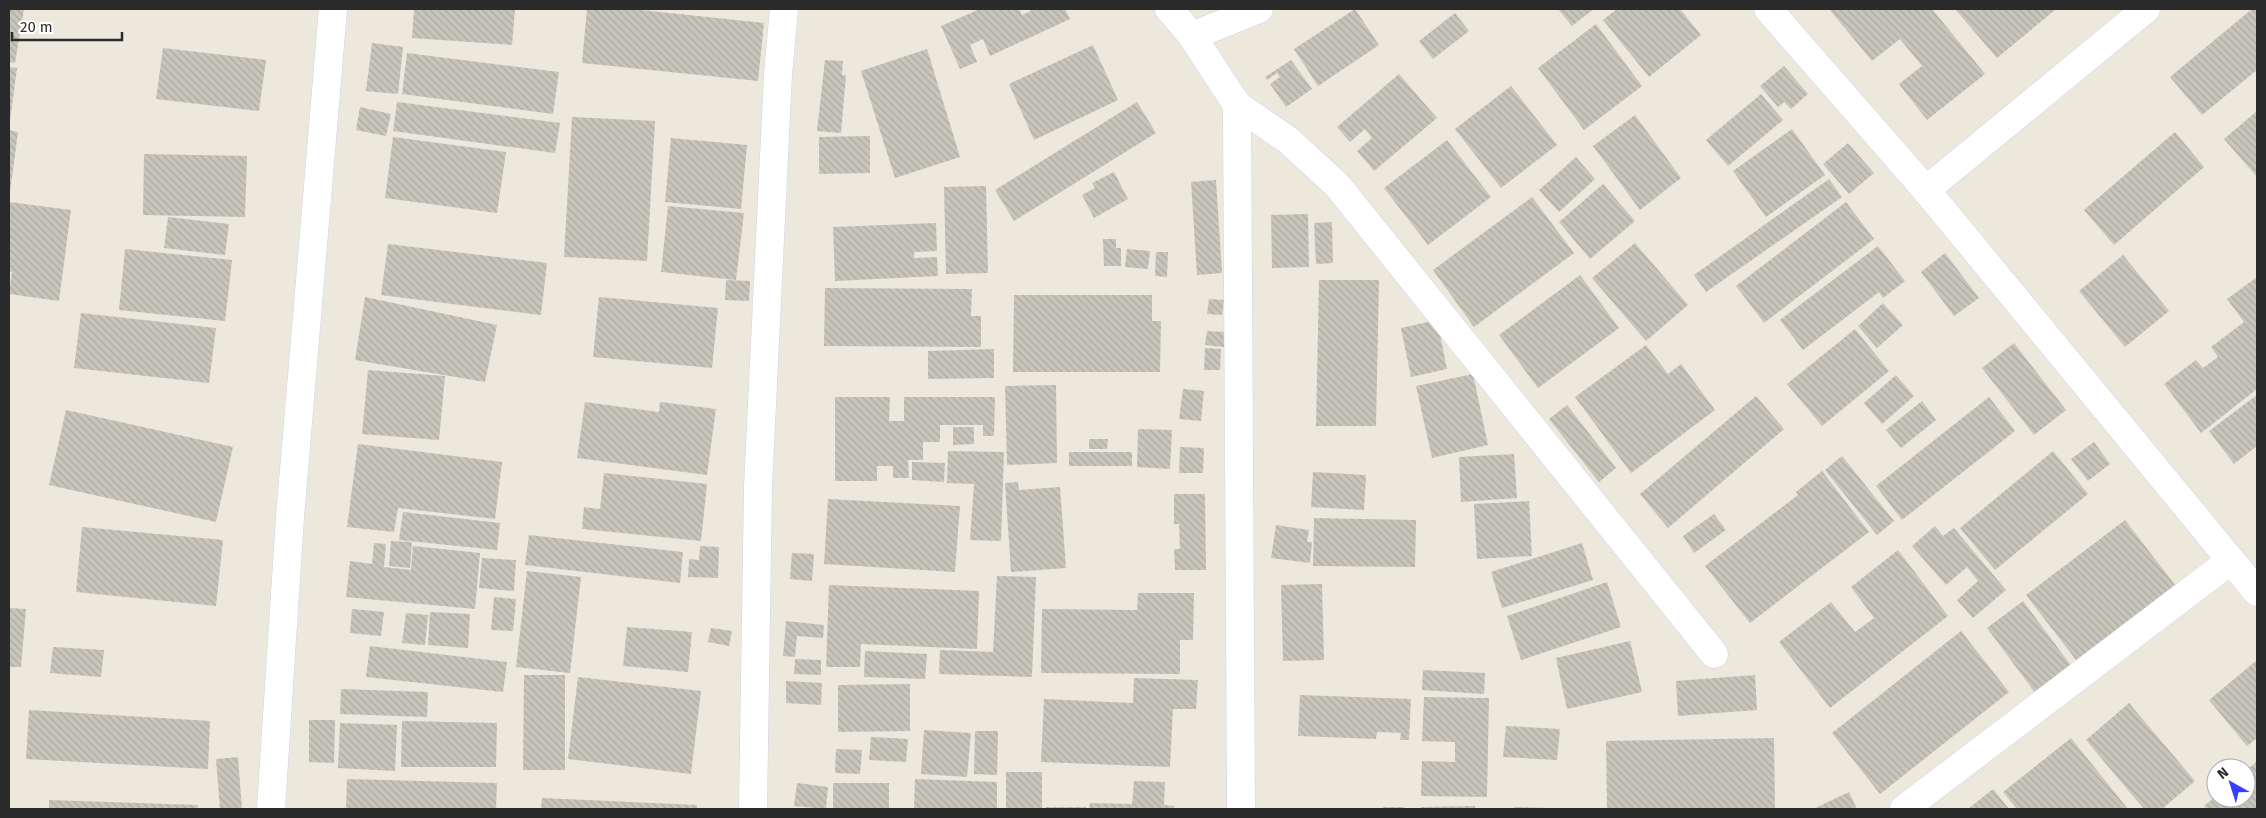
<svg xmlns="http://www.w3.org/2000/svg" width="2266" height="818" viewBox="0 0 2266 818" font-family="'Fira Sans',sans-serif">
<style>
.building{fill:url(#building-back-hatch)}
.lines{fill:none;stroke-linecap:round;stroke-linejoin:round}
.street-casing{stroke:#d1d2e4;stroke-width:29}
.street{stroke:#fff;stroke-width:28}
</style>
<defs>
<pattern id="building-back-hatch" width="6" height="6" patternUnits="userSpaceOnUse" patternTransform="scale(1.25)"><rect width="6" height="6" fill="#c8c5bb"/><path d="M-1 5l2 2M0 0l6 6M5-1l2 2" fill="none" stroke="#aca9a1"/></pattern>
</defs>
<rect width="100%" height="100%" fill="#ede8dc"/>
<g class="building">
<polygon points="9,9 24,9 15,63 9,62"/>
<polygon points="414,9 515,9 512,45 412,38"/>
<polygon points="587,9 632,9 764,23 758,81 582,63"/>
<polygon points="980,9 1019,9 1022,15 1031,11 1030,9 1065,9 1070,19 990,56 983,39 970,45 977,62 960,69 941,26"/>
<polygon points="1355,9 1379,45 1318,86 1294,49"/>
<polygon points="1558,9 1594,9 1572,26"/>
<polygon points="1617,9 1680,9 1701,35 1649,77 1603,20"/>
<polygon points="1829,9 1932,9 1985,74 1927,120 1899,84 1922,66 1900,39 1872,61"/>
<polygon points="1955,9 2054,9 2055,10 1997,58"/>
<polygon points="2252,9 2257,9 2257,70 2202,115 2170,77"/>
<polygon points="1455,13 1469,31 1433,59 1419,41"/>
<polygon points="1596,24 1642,86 1584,130 1538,68"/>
<polygon points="372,43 403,47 398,94 366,91"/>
<polygon points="1093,45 1118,100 1034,140 1009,84"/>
<polygon points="163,48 266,60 259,111 156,99"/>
<polygon points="927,49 960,157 895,178 861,71"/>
<polygon points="407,53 559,72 553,114 402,94"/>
<polygon points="825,60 843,61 842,75 846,75 841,133 817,131"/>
<polygon points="1291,60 1312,89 1286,107 1270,84 1280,77 1277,73 1267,80 1265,77"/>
<polygon points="1784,66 1808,94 1791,109 1784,102 1778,107 1760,86"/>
<polygon points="9,67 17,68 10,121 9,121"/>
<polygon points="1399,74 1437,118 1374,171 1357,151 1372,138 1365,129 1350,142 1337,127"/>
<polygon points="1511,86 1557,145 1501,188 1455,129"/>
<polygon points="1761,94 1783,120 1728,166 1706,140"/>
<polygon points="397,102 560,123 555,153 393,131"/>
<polygon points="1137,102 1156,133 1014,221 995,190"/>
<polygon points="360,107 391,114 386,136 356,130"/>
<polygon points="2257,111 2257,177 2224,139"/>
<polygon points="1635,115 1681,178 1640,210 1593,146"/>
<polygon points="572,117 655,121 647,261 564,257"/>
<polygon points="1792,129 1825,175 1766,217 1733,171"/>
<polygon points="9,130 18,132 10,192 9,192"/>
<polygon points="2175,132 2204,167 2114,245 2084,210"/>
<polygon points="870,136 870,173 819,174 819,137"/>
<polygon points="393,137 506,152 497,213 385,198"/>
<polygon points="671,138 747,145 741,209 665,202"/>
<polygon points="1447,140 1491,197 1428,245 1384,188"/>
<polygon points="1848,143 1874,173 1849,194 1823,164"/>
<polygon points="144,154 247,156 245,217 143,215"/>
<polygon points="1576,157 1595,179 1559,212 1539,190"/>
<polygon points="1114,172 1128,199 1094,218 1082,195 1095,188 1092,183"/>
<polygon points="1829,179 1842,197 1706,292 1694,275"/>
<polygon points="1216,180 1222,273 1197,275 1191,182"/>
<polygon points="1603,184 1635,221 1590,259 1559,222"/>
<polygon points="986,186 988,273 946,274 944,187"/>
<polygon points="1532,197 1574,253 1474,327 1433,270"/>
<polygon points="9,202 71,210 59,301 9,294 12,272 9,271"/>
<polygon points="1846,202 1874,239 1764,323 1736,286"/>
<polygon points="668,206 744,213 736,280 661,272"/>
<polygon points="1308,214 1309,267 1272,268 1271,215"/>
<polygon points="168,217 229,224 225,255 164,248"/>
<polygon points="1332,222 1333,263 1316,264 1314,223"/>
<polygon points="936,223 937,251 914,252 914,258 937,257 938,276 835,281 833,227"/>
<polygon points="1103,239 1116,239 1116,248 1121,248 1121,266 1104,266"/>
<polygon points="1635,243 1688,305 1646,341 1592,278"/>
<polygon points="388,244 547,263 541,315 381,295"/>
<polygon points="1878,246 1905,281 1883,298 1879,292 1803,350 1780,320"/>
<polygon points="125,249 232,260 225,321 119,310"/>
<polygon points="1127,249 1150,251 1148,269 1125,267"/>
<polygon points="1156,252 1168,252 1167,277 1155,276"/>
<polygon points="1945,253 1979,298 1954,316 1921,272"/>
<polygon points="2123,255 2169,311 2125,347 2079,291"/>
<polygon points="1580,275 1619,328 1538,388 1499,335"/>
<polygon points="2257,277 2257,389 2201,433 2164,384 2196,360 2203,368 2218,357 2211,347 2244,322 2227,299"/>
<polygon points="726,280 750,281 749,301 725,300"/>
<polygon points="1319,280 1379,280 1376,426 1316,426"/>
<polygon points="825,288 972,289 971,316 981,316 981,347 824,346"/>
<polygon points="1014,295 1152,295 1152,321 1161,321 1160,372 1013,372"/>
<polygon points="365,297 497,325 485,382 355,360"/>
<polygon points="599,297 718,308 712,368 593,357"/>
<polygon points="1209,299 1224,300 1222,315 1207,314"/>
<polygon points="1883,303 1903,325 1877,348 1858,326"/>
<polygon points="81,313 216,328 209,383 74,368"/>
<polygon points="1437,320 1447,369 1411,377 1401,328"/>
<polygon points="1855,329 1889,371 1822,426 1787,384"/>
<polygon points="1207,331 1225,332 1224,347 1205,345"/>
<polygon points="2014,343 2066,410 2034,435 1982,368"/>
<polygon points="1646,345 1668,374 1681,364 1715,410 1631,473 1575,397"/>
<polygon points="1205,348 1221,349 1220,370 1204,370"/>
<polygon points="994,349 994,378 928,379 928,351"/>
<polygon points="368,370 445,376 439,440 362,434"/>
<polygon points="1473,374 1488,445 1432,458 1416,386"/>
<polygon points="1896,375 1914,396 1882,424 1864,403"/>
<polygon points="1056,385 1057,463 1007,465 1005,386"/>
<polygon points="1183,389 1204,391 1201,421 1179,419"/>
<polygon points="2257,395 2257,446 2234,464 2209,431"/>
<polygon points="1756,396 1784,429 1668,528 1640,494"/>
<polygon points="835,397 890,397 889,421 904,421 904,397 995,397 994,436 983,436 983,425 940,425 940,442 923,442 923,460 908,460 909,478 893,478 893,466 877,466 877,481 835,481"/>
<polygon points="1989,397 2015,431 1902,520 1876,486"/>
<polygon points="1922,401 1936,420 1901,448 1886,430"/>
<polygon points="585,402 659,412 660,402 716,409 707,475 577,458"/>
<polygon points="1567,405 1616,468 1599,482 1549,419"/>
<polygon points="66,410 233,447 216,522 49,485"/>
<polygon points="953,427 974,427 974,444 953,445"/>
<polygon points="1138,429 1172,430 1170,469 1137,467"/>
<polygon points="1089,439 1108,439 1107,449 1089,449"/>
<polygon points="2094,442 2110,464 2088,481 2071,459"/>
<polygon points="358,444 502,462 495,519 398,508 394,532 347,527"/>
<polygon points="1180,447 1204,448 1203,473 1179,473"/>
<polygon points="948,451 1004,452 1001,541 970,540 974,484 947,483"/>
<polygon points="2053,451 2088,494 1995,570 1960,528"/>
<rect x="1069" y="452" width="63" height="14"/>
<polygon points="1514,454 1517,498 1461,502 1459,457"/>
<polygon points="1842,456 1894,521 1877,535 1825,470"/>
<polygon points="912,462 945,463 944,482 912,480"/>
<polygon points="1822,471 1869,532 1750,623 1705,566 1798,495 1796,492"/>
<polygon points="1313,472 1366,475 1364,510 1311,507"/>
<polygon points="604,473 707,484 701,541 582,529 584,507 600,509"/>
<polygon points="1018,482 1019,490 1060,487 1066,568 1011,572 1005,483"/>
<polygon points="1174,494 1205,494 1206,570 1175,570 1174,549 1180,549 1179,524 1174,524"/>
<polygon points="828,499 960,506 955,572 824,564"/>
<polygon points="1529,501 1532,556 1477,559 1474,504"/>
<polygon points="403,512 500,523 497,550 399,540"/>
<polygon points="1714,514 1726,530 1694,553 1683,536"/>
<polygon points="1314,518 1416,520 1415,567 1313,566"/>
<polygon points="2125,520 2182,594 2083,669 2026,595"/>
<polygon points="1276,525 1309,530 1307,542 1312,542 1310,563 1271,558"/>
<polygon points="1935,526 1943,536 1954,528 2006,590 1973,618 1957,600 1978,581 1967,567 1946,585 1912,546"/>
<polygon points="82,527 223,540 216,606 76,592"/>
<polygon points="529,535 683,552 680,583 525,565"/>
<polygon points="391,541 412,542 410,568 389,566"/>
<polygon points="374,543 386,544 384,567 411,570 413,546 480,553 475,609 346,597 350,561 372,564"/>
<polygon points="1582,543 1593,580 1502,608 1491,572"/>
<polygon points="700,546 719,547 718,578 688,577 689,559 699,560"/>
<polygon points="1898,550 1948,616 1830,708 1779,642 1831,602 1855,632 1874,618 1851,587"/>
<polygon points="792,553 814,554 812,581 790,579"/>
<polygon points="482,558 516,560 514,591 479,588"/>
<polygon points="527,571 581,577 570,673 516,667"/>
<polygon points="997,576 1036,577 1032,677 939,674 940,650 993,652"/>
<polygon points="1607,582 1621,627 1521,660 1507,616"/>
<polygon points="1322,584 1324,660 1283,661 1281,585"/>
<polygon points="829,585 979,591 977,649 861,644 860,667 826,667"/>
<polygon points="1138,593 1194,593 1193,640 1180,640 1180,674 1041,673 1042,609 1137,610"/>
<polygon points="494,597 516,599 513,631 491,630"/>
<polygon points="2023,601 2078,675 2042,702 1987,628"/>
<polygon points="9,608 26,609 21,667 9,667"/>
<polygon points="352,609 384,612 381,636 350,633"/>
<polygon points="430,612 470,614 468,648 428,645"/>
<polygon points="406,613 428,615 425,645 402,643"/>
<polygon points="786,621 824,625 823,638 797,636 795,657 783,656"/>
<polygon points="627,627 692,632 688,672 623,666"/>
<polygon points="711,628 732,631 729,646 708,642"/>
<polygon points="1961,631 2009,692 1880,794 1832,733"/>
<polygon points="1630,641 1642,692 1567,709 1556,658"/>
<polygon points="370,646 507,662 503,692 366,677"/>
<polygon points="53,647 104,650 101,677 50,673"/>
<polygon points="865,651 927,654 925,679 864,677"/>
<polygon points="795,659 821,660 821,675 794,674"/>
<polygon points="2257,660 2257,738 2247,746 2209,700"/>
<polygon points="1423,670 1485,673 1484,694 1422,690"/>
<polygon points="524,675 565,675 565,770 523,770"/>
<polygon points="1755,675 1757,710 1678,716 1676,681"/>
<polygon points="578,677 701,691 691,774 568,759"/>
<polygon points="1134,678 1198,680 1196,709 1173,709 1170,767 1041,762 1044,699 1133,703"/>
<polygon points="786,681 822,683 821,705 786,703"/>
<polygon points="910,684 910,731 838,732 838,685"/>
<polygon points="341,689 428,692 427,717 340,714"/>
<polygon points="1300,695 1411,699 1409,740 1400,740 1401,733 1377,732 1376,739 1298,736"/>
<polygon points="1424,697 1489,698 1487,797 1421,796 1422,761 1455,762 1455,742 1422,741"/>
<polygon points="2129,703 2195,781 2162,809 2144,809 2086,740"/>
<polygon points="29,710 210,721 208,769 26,759"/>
<polygon points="309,720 335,720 334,763 309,762"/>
<polygon points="402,721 497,723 496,767 401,767"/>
<polygon points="340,723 397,725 395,771 338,768"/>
<polygon points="1506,726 1560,729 1557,760 1503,757"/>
<polygon points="924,730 971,733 967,777 921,774"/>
<polygon points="975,731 998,731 997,775 974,774"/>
<polygon points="871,737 908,739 906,762 869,760"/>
<polygon points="1774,738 1775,808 1607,809 1606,741"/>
<polygon points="2071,738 2128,809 2017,809 2003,792"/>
<polygon points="836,749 862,750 860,774 835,773"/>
<polygon points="238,757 242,809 220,809 216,759"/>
<polygon points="2257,761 2257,809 2207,809 2204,806 2216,796 2216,798 2246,798 2246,771"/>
<rect x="1006" y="772" width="36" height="37"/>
<polygon points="347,779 497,783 496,809 346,809"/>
<polygon points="915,779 997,782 997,809 914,809"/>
<polygon points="1134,781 1165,782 1164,805 1174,806 1174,809 1089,809 1090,803 1132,804"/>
<polygon points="797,783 828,787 826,809 794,806"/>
<rect x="833" y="783" width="56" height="26"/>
<polygon points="1993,789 2009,809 1968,809"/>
<polygon points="1849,792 1857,809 1813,809"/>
<polygon points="542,798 697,805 697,809 541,809"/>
<polygon points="49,800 198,805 197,809 49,809"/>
<polygon points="1475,806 1475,809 1421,809 1421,807"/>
<rect x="1046" y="807" width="40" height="2"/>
<rect x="1383" y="807" width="21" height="2"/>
<polygon points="1514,807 1549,808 1549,809 1514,809"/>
</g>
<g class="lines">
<g class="street-casing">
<g id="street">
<polyline points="1169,9 1192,36 1237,105 1288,140 1337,185 1714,654"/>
<polyline points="1768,9 1926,190 2257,592"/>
<polyline points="1192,36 1259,9"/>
<polyline points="1237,105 1241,809"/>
<polyline points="1926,190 2146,9"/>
<polyline points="271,809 290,517 333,9"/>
<polyline points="753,809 758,487 778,74 784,9"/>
<polyline points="1904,809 2230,561"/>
</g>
</g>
<use href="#street" class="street"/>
</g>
<rect width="2266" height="818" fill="none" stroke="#2a2a2a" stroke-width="20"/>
<g transform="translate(2231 783) rotate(321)"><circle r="24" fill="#ffffff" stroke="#aaaaaa"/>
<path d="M0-4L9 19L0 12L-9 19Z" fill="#373fff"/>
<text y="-8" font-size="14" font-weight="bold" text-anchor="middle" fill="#2a2a2a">N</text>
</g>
<path d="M12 32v8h110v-8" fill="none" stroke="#2a2a2a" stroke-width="2.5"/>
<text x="20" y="32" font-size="15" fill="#2a2a2a" stroke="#ffffff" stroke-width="4" paint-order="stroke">20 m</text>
</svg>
